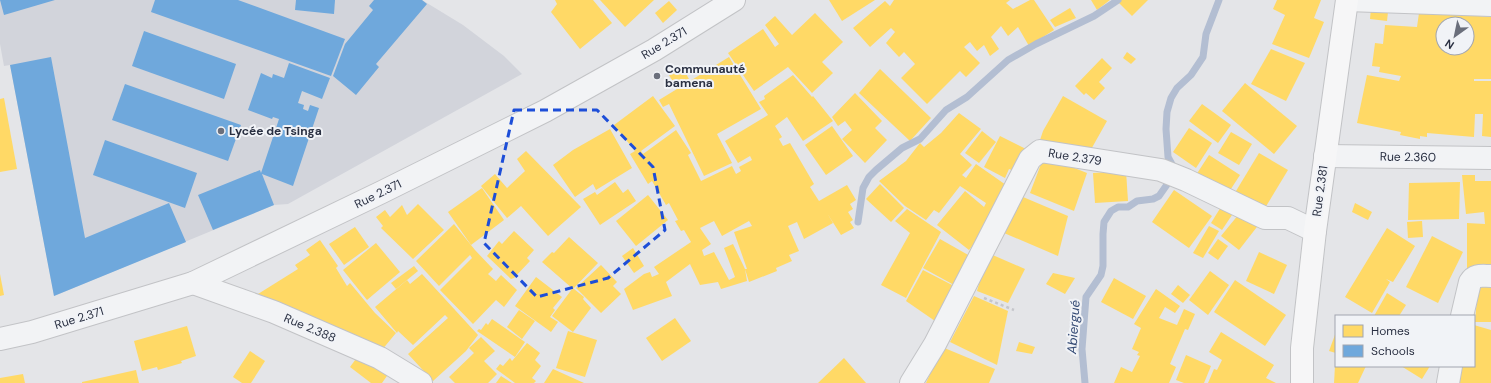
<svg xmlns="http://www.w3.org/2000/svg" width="1491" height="383" viewBox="0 0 1491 383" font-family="'DM Sans',sans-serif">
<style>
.built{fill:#d2d4db}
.homes{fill:#ffd966;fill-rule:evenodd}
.schools{fill:#6fa8dc}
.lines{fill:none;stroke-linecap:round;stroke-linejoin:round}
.stream{stroke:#b3bed2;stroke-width:7}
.street-casing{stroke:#c2c3c6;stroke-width:24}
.secondary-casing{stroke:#c2c3c6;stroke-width:24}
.path{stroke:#c5c6cb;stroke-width:2.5;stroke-dasharray:3 3;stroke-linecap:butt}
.street{stroke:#f2f3f5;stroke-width:22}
.secondary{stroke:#f6f6f7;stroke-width:22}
.marked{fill:none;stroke:#1d4ed8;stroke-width:3;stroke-dasharray:8 5;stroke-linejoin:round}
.poi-dot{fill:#6b6f7c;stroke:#f1f3f7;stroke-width:1.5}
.labels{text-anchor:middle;stroke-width:4;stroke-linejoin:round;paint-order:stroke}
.street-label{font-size:12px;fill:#2a3042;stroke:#f1f3f7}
.poi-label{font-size:12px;font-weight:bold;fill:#2a3042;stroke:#f1f3f7;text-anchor:start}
.water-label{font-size:13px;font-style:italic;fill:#354b75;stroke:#f1f3f7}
</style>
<rect width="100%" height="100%" fill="#e4e5e8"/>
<polygon class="built" points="0,0 422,0 463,25 504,56 522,74 288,204 274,205 54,296 10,65 4,66 0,44"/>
<g class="homes">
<polygon points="555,0 593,0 612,23 580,49 551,12 557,4"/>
<polygon points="600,0 654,0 625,27"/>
<polygon points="829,0 875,0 842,21"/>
<polygon points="894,0 1010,0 1006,3 1013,9 1030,0 1034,0 1054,30 1029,46 1018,27 1008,36 1001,26 991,37 999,49 990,56 984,45 977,51 970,42 964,47 980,63 966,77 960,71 927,104 901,78 915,64 904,52 899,57 886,43 895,32 891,28 870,47 853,28 885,1 890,6"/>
<polygon points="1091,0 1110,0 1097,10"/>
<polygon points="1121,0 1148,0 1132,16 1119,3"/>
<polygon points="1277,0 1321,0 1314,18 1324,22 1309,58 1272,44 1285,15 1273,9"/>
<polygon points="669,1 677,10 663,23 655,13"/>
<polygon points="1070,8 1076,18 1055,27 1050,20"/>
<polygon points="1371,8 1388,12 1387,21 1370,19"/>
<path d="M1429 12 1491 17V79H1474V81H1491V137L1482 136 1483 114H1475L1474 137 1427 133V137L1420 136V139L1400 135 1401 132 1357 123 1367 75 1399 81 1401 76 1379 72 1380 67 1372 66 1375 43 1383 44 1385 25 1417 27 1419 13 1429 14ZM1443 24H1467V48H1443Z"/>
<polygon points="815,13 843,42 822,62 833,73 812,93 788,67 754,91 728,53 763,29 775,47 779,44 765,25 775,16 792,35"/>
<polygon points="1271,49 1305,63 1286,101 1251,84"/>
<polygon points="1127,52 1136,59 1131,64 1123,58"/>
<polygon points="729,57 761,109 717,134 732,163 704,176 669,104 663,107 659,100 677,89 669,75 683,68 690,81"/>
<polygon points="1102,58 1112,68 1099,82 1105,88 1094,100 1086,93 1084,95 1075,86"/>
<polygon points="880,69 931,118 910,141 859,93"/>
<path d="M793 75 812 97 813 96 833 121 803 141 787 117 775 126 782 137 779 139 783 146 790 143 814 184 810 187 819 201 847 185 856 200 850 204 853 209 848 212 853 220 850 222 854 228 841 235 827 213 833 223 804 239 797 222 788 226 799 251 789 255 792 261 776 268 777 271 749 282 745 269 747 281 721 289 718 282 700 285 690 264 666 282 672 296 633 310 624 289 644 274 650 272 652 277 659 274 654 267 691 242 684 230 681 231 675 221 678 220 669 203 666 205 652 181 648 184 630 154 635 151 614 125 653 96 675 126 641 151 643 154 676 130 691 153 688 155 701 181 732 166 736 174 741 171 739 167 752 160 750 156 738 163 725 141 768 115 759 102 765 99 764 96ZM714 221 722 236 749 221 752 226 734 232 747 269H745L733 244 724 248 735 277 729 280 714 252 704 256 702 250 711 244 700 228Z"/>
<polygon points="1245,83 1297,126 1274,154 1222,111"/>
<polygon points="855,93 882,121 875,128 887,140 865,163 842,139 852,130 845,121 838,126 832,117"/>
<polygon points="1063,96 1107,121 1089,153 1039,143 1043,131"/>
<polygon points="4,98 17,169 0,172 0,99"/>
<polygon points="1202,104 1231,125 1218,143 1189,121"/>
<polygon points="959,113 981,129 960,154 972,165 962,175 966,178 976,164 1006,185 996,217 969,250 937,225 965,191 984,207 986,203 960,186 939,213 934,210 926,220 905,206 879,181 906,161 920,143 924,147 941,133"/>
<polygon points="832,126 853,156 826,175 805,145"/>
<polygon points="1189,128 1212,143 1196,168 1173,152"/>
<polygon points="610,129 632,168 596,190 593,184 575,197 553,165 573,150"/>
<polygon points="982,131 996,142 979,163 965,153"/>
<polygon points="1231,132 1252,144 1239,165 1218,153"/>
<polygon points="1000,136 1026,149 1014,171 1009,169 1005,178 984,167"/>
<polygon points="526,151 581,207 548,236 521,206 507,218 481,186 495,174 507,188 525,171 517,159"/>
<polygon points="1259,153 1288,170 1262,213 1233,196"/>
<polygon points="1209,155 1240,175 1227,195 1196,175"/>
<polygon points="1044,156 1087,173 1074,211 1030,193"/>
<polygon points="1126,171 1128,201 1095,203 1093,173"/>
<polygon points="1462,175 1475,175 1475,181 1491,181 1491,274 1467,273 1467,223 1485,224 1484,212 1466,214"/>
<polygon points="615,182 623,193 628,189 636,201 600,225 583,199 595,192 597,195"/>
<polygon points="1460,182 1459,219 1408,220 1409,183"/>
<polygon points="880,184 904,208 891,222 866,199"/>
<polygon points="482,188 504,220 471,245 448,212"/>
<polygon points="1174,190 1212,216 1189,248 1152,222"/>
<polygon points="648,195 668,220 636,246 616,221"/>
<polygon points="1023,197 1068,216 1058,256 1004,233"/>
<polygon points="1224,202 1236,209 1222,230 1211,223"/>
<polygon points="1355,203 1372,212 1368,220 1352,212"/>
<polygon points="418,204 444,230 413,259 381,228 383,226 376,217 385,210 390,217 402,205 407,215"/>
<polygon points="907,209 941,232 906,298 881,285 910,233 895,221"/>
<polygon points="1243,209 1260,223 1239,250 1221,236"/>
<polygon points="1422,221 1423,237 1408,238 1407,222"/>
<polygon points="454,224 475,250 493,269 488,274 496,281 501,275 517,290 504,307 496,300 473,324 440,290 472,258 470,255 439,286 416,261"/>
<polygon points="1209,226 1219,231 1203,258 1193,253"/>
<polygon points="355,227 369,247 344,265 329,244"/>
<polygon points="1387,228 1415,246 1393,282 1386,279 1390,282 1372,313 1345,297"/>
<polygon points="514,231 534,250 527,258 530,261 514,278 511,279 487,256 499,241 502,244"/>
<polygon points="1432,236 1463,252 1438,303 1406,287"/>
<polygon points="569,237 598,263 573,289 542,262 552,252 554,253"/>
<polygon points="940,239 970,256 954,285 923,268"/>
<polygon points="1218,239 1228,246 1218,260 1208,253"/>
<polygon points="320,240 338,266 336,268 347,286 350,283 375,313 396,333 381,351 258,294 298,269 295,265 310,255 306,250"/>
<polygon points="376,243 400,272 367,300 343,270"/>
<polygon points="633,248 644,266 634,273 622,256"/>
<polygon points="1259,252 1287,265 1274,294 1246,281"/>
<polygon points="988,253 1025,269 1008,303 977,291"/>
<polygon points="601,265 617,282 613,286 621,294 601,313 576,288"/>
<polygon points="414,266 418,271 396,289 391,283"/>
<polygon points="923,270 954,286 935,321 906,301"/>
<polygon points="1210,271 1229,285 1208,315 1189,300"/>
<polygon points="1053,273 1075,278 1065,294 1046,284"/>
<polygon points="0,274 4,295 0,296"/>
<polygon points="422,274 478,335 466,351 433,381 408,354 448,318 445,315 413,345 398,331 397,333 375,307 407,280 410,284"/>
<polygon points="536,277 562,297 553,308 555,310 550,317 558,322 551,332 515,306"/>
<polygon points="1114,278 1146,296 1133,319 1101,302"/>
<polygon points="1235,280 1286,315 1265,346 1214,312"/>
<polygon points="1178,285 1190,295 1183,303 1171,294"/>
<polygon points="1478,285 1491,285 1491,322 1475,322"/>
<polygon points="572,289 574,289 584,297 583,299 591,308 573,332 552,316"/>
<polygon points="1156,289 1180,306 1175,313 1165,307 1159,318 1177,325 1184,309 1195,314 1188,330 1185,329 1170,364 1176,367 1169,383 1114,383 1121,367 1132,372 1140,356 1137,355 1139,352 1132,349 1141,328 1134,324"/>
<polygon points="1387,293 1406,305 1399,316 1374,316"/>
<polygon points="974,296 1008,311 997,365 950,342"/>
<polygon points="519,310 535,321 522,339 507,327"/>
<polygon points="675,318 691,341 662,361 646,338"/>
<polygon points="492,319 525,342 515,357 477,331 479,329 481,330 486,323 488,325"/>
<polygon points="1474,325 1491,330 1491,383 1457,383 1455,366 1474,366"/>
<polygon points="187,326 196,356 181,361 182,363 158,370 157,367 142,371 134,341"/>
<polygon points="568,331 597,340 585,377 556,368"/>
<polygon points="1221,332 1274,365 1266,378 1276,383 1208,383 1214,369 1217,370 1222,360 1209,352"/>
<polygon points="1336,332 1336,353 1329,351"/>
<polygon points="481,337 495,351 484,361 497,374 488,383 455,383 449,377 474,353 469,348"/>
<polygon points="1019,342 1035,347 1032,354 1016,351"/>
<polygon points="527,343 540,353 535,360 541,366 532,378 536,381 534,383 515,383 496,369 500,364 503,366 510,358 512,361"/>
<polygon points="942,347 995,369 989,383 926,383"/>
<polygon points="250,351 265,361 251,383 242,383 233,377"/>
<polygon points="361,352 389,373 382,383 371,383 350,367"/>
<polygon points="1186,355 1211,366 1204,383 1184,383 1176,380"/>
<polygon points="844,358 866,383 818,383"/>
<polygon points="1335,366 1366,366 1358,383 1334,383"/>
<polygon points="1401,366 1430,366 1422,379"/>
<polygon points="553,369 584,383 544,383"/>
<polygon points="136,370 139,383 82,383 82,382"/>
<polygon points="23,374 25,383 0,383 0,378"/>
<polygon points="501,376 512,383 496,383"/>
</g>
<g class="schools">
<polygon points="0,0 55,0 4,15"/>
<polygon points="155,0 238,0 345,39 331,76 151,12"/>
<polygon points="296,0 335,0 334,14 295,10"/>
<polygon points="374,0 422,0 427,4 376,64 379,67 356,95 333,76 345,44 373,10 369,6"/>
<polygon points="144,31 236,64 224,99 132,66"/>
<polygon points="51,57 85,238 169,203 186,242 54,296 10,65"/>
<polygon points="289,63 330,78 322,99 302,91 298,103 304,105 303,109 308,111 310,105 319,108 293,186 262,174 274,205 213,230 198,195 260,170 261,173 279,119 273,117 272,119 248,110 261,73 272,78 273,74 284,78"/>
<polygon points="125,84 241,125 228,161 112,120"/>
<polygon points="105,140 197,173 185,208 93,175"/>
</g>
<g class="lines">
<g class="stream">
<polyline points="858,222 863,188 869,177 876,170 902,148 920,139 946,110 967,97 1008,60 1036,44 1094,16 1118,0"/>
<polyline points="1085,383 1082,349 1086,297 1101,275 1103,266 1103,234 1104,222 1111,211 1118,207 1128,207 1137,201 1153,199 1159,196 1173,176 1174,168 1168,157 1166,129 1167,112 1171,98 1177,88 1191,75 1203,57 1206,34 1219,0"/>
</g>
<g class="street-casing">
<g id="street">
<polyline points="1347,0 1491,5"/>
<polyline points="1325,156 1491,158"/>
<polyline points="193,283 274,312 380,358 421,383"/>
<path d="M1462 316 1470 282C1475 274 1482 276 1491 276"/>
<polyline points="0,339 32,332 193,283 382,192 545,111 654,50 734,0"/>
<polyline points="911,383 935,344 1030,159 1040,151 1161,170 1186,180 1265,218 1288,218 1315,231"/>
<polyline points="1448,383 1451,366"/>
</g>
</g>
<g class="secondary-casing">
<polyline id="secondary" points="1302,383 1302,348 1315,231 1347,0"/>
</g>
<polyline class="path" points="984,298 1014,310"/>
<use href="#street" class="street"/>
<use href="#secondary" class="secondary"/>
</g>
<path class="marked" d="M514 110H597L653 167 665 230 608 278 537 297 484 243Z"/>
<g class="poi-dot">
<circle cx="657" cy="76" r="4"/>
<circle cx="221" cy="131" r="4"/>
</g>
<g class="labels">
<g class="street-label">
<text transform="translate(664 43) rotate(-31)" y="4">Rue 2.371</text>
<text transform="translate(1075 157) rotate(9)" y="4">Rue 2.379</text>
<text transform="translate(1408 157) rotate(1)" y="4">Rue 2.360</text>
<text transform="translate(1320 191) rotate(-82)" y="4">Rue 2.381</text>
<text transform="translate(378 194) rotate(-26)" y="4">Rue 2.371</text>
<text transform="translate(79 318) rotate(-17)" y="4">Rue 2.371</text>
<text transform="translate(310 328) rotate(23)" y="4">Rue 2.388</text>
</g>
<g class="poi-label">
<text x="665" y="73">Communauté<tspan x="665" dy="14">bamena</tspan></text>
<text x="229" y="135">Lycée de Tsinga</text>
</g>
<g class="water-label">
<text transform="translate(1073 327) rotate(-86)" y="5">Abiergué</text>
</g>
</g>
<rect x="1335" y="315" width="140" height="52" fill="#f1f3f7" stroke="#a1a5af"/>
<rect x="1343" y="325" width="20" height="12" fill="#ffd966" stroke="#a1a5af"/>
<text x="1371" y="335" font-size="12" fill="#2a3042">Homes</text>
<rect x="1343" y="345" width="20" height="12" fill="#6fa8dc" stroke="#a1a5af"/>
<text x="1371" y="355" font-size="12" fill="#2a3042">Schools</text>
<g transform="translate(1455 36) rotate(213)"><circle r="19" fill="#f1f3f7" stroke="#a1a5af"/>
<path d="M0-3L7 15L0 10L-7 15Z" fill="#6b6f7c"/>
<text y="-6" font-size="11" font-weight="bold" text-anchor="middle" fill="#2a3042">N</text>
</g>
</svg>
